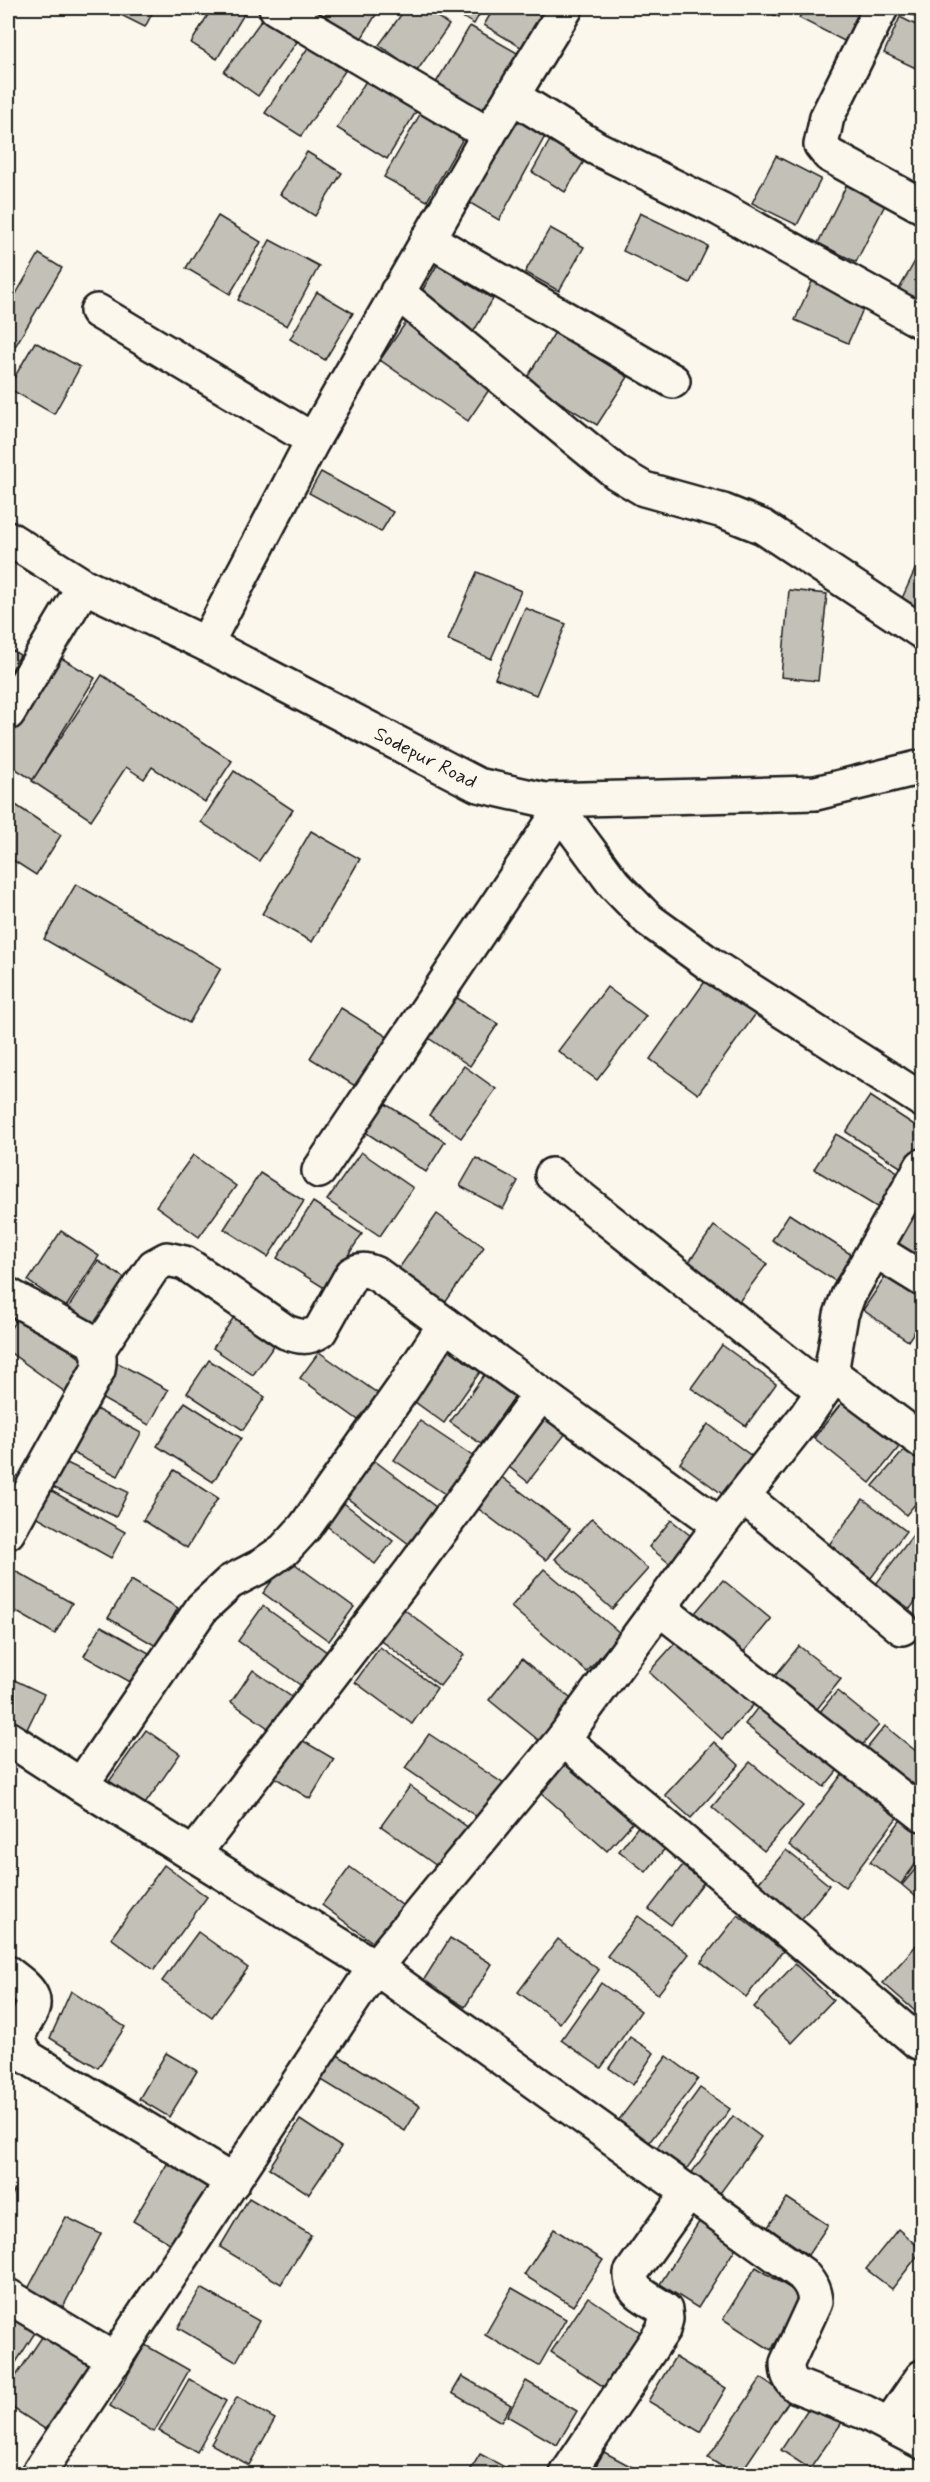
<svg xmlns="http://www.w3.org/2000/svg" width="930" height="2482" viewBox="0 0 930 2482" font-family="Mynerve,sans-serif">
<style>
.building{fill:#c3c0b8;stroke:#1c1c1c;stroke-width:1.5}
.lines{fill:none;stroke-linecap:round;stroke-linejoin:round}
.minor-casing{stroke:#1c1c1c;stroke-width:38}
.major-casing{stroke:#1c1c1c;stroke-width:38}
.minor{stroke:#fbf7ec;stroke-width:33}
.major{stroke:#fbf7ec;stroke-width:33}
.labels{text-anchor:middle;stroke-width:4.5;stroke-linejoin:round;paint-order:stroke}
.street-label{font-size:20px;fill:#1c1c1c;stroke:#fbf7ec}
</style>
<rect width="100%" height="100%" fill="#fbf7ec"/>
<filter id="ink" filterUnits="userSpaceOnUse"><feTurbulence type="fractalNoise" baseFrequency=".0167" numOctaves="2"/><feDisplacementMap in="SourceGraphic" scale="12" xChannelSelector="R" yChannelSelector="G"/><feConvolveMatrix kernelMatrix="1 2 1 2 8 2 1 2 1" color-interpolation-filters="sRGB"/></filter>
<g filter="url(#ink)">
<g class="building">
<polygon points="107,8 155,8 145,27"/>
<polygon points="212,8 241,8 246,11 217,59 191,43"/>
<polygon points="329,8 380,8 360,41 323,18"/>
<polygon points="406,8 424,8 449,25 417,71 379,45"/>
<polygon points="447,8 483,8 474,24"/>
<polygon points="494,8 550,8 524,49 484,25"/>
<polygon points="757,8 783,8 779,17"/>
<polygon points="805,8 874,8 854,46 799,18"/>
<polygon points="899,8 922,8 922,20"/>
<polygon points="900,17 922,28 922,71 884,53"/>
<polygon points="263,18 297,42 258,96 224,72"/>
<polygon points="470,26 519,54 484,115 434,86"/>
<polygon points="309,46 345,71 301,136 265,113"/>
<polygon points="369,76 419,107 387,159 337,128"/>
<polygon points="515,110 549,129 499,220 465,200"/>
<polygon points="422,111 465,135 427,201 384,177"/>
<polygon points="553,135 588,155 565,192 532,172"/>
<polygon points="307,152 342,173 315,216 280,194"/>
<polygon points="776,156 821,179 797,225 752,203"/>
<polygon points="852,174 891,193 856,262 818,243"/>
<polygon points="640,213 708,246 690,283 623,251"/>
<polygon points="218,216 261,242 230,294 186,268"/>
<polygon points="550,228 584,247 559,291 525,272"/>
<polygon points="270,240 319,266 287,326 238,300"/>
<polygon points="922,249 922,306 898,291"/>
<polygon points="39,254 62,268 13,350 8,347 8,308"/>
<polygon points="437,265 493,299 471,336 415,303"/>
<polygon points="815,275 868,298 848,343 795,320"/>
<polygon points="317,292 353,313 325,360 290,339"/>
<polygon points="409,318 497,378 468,421 380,360"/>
<polygon points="555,332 628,377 597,425 525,381"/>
<polygon points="35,342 80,367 54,414 8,388"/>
<polygon points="321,472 393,512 381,532 309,493"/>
<polygon points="922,554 922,615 899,605"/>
<polygon points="477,572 521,591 491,659 448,640"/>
<polygon points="789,590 827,594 818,681 781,677"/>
<polygon points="525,608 566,624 536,695 495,678"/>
<polygon points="8,648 20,655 8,677"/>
<polygon points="58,656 95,678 33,780 8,764 8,737"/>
<polygon points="102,675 232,761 205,802 152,767 144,779 126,767 91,820 32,781"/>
<polygon points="234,771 293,810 259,861 201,822"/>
<polygon points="8,800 61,835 36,875 8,857"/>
<polygon points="311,831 360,859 312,942 262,914"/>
<polygon points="76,884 221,968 189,1023 44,939"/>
<polygon points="706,980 755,1015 698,1094 650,1059"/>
<polygon points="607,987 646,1016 597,1080 558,1051"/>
<polygon points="451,994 498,1024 470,1066 424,1035"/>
<polygon points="341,1008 391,1039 360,1089 310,1058"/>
<polygon points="464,1066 496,1089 461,1138 429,1115"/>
<polygon points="870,1096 922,1130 922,1157 911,1174 846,1132"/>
<polygon points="381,1101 445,1142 426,1172 362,1130"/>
<polygon points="836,1134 906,1177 885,1212 814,1169"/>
<polygon points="361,1152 413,1188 380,1236 327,1200"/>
<polygon points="193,1155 236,1186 199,1237 156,1206"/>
<polygon points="476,1158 518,1181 503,1209 460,1186"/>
<polygon points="260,1173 304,1201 268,1257 224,1229"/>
<polygon points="922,1197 922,1263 893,1245"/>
<polygon points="313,1202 362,1234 326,1289 277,1258"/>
<polygon points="437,1214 484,1247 445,1303 397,1271"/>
<polygon points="789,1214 852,1255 835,1281 772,1240"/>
<polygon points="714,1226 767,1264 738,1303 686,1266"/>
<polygon points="61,1231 99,1256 66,1307 28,1281"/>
<polygon points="98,1261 132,1283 98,1335 65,1313"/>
<polygon points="891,1268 922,1290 922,1320 908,1341 863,1310"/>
<polygon points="240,1308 281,1336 253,1375 213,1348"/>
<polygon points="20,1314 87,1363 65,1392 8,1351 8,1332"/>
<polygon points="922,1334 922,1352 914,1347"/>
<polygon points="446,1337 485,1365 444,1423 404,1394"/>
<polygon points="722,1345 776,1384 746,1426 691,1388"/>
<polygon points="319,1352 387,1400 368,1427 300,1378"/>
<polygon points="209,1360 265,1397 243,1430 187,1393"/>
<polygon points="118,1363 168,1390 149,1425 99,1397"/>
<polygon points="487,1371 518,1392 481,1444 450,1422"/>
<polygon points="851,1391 908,1436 870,1483 814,1438"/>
<polygon points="185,1402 241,1438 213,1482 157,1446"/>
<polygon points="542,1406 570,1428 528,1482 500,1460"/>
<polygon points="94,1408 141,1433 118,1476 71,1452"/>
<polygon points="420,1421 474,1457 448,1496 394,1460"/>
<polygon points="708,1424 753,1457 725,1496 680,1463"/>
<polygon points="912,1441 922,1449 922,1496 906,1515 873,1486"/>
<polygon points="54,1457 128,1492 116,1517 42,1482"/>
<polygon points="371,1458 437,1508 409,1544 343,1495"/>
<polygon points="491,1469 570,1529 546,1560 467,1500"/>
<polygon points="8,1470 22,1479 8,1504"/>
<polygon points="174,1470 218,1498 187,1548 143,1520"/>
<polygon points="41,1485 125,1532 111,1558 27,1511"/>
<polygon points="863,1499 906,1531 871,1578 828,1546"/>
<polygon points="341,1501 393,1541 375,1564 323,1523"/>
<polygon points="592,1518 648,1569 612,1609 555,1559"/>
<polygon points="671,1520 696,1540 674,1567 649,1547"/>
<polygon points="913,1535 922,1543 922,1592 910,1609 876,1584"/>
<polygon points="288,1559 354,1607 329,1641 263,1593"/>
<polygon points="8,1567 72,1603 55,1634 8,1607"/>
<polygon points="544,1569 620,1633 587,1672 511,1607"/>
<polygon points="131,1580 178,1608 156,1646 108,1618"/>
<polygon points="723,1580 771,1619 743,1653 695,1613"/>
<polygon points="263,1606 331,1655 306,1689 238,1641"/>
<polygon points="401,1607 464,1655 440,1686 377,1637"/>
<polygon points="101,1626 149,1653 132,1683 84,1656"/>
<polygon points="684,1633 758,1700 722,1739 649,1672"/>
<polygon points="799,1646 841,1679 813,1714 771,1681"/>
<polygon points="380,1647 437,1688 412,1724 355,1682"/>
<polygon points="522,1659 575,1702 542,1743 489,1700"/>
<polygon points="253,1670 293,1698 271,1730 231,1702"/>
<polygon points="8,1677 44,1694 27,1729 8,1720"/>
<polygon points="922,1686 922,1704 914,1697"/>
<polygon points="837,1691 879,1725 860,1748 819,1713"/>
<polygon points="765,1698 845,1761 824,1787 745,1724"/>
<polygon points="885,1726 922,1756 922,1793 920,1796 864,1752"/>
<polygon points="146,1730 180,1754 143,1807 108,1783"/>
<polygon points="429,1734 507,1786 483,1821 405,1768"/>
<polygon points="293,1735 334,1759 310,1799 269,1774"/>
<polygon points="714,1742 739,1765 691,1818 665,1795"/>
<polygon points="567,1759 635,1820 607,1851 539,1791"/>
<polygon points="750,1762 803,1806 764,1851 712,1807"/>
<polygon points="846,1769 902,1811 845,1887 789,1845"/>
<polygon points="410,1786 473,1831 444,1871 381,1826"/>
<polygon points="908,1810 922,1821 922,1855 901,1884 870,1862"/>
<polygon points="640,1824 667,1846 646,1872 619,1851"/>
<polygon points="786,1850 829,1885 800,1921 756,1886"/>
<polygon points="922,1861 922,1902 902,1885"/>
<polygon points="164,1865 207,1897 154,1970 111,1938"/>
<polygon points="682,1866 704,1882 671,1925 649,1909"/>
<polygon points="350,1867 410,1911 382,1949 322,1905"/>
<polygon points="738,1915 783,1951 746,1997 701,1962"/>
<polygon points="638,1916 689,1954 658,1994 607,1956"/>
<polygon points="198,1932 248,1968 212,2017 162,1981"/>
<polygon points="450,1938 492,1964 465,2007 423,1981"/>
<polygon points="558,1939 599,1970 560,2023 518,1992"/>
<polygon points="919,1942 922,1945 922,2017 883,1983"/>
<polygon points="795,1964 833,2000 792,2043 754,2007"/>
<polygon points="601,1983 641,2011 601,2068 561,2040"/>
<polygon points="71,1991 125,2027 98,2068 50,2038"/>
<polygon points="630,2037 654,2053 633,2085 609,2068"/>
<polygon points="331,2051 420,2106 405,2131 315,2076"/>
<polygon points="166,2053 197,2071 169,2117 139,2099"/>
<polygon points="667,2056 698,2079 648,2144 618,2121"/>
<polygon points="700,2088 730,2109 685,2171 655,2150"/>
<polygon points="733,2116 761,2137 718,2196 690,2175"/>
<polygon points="300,2120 341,2147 309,2194 269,2168"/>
<polygon points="170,2159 210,2182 173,2245 133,2221"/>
<polygon points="8,2187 14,2191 8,2204"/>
<polygon points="249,2198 311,2235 281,2284 220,2247"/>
<polygon points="787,2198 828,2225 808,2255 768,2227"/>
<polygon points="66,2217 101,2234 63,2307 28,2289"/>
<polygon points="699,2222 737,2246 698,2308 660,2284"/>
<polygon points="554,2229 603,2260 573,2306 524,2275"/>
<polygon points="898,2229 922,2250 892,2289 866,2269"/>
<polygon points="756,2267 804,2297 771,2350 723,2319"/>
<polygon points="201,2288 259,2321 236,2362 178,2328"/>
<polygon points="512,2288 566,2319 539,2366 485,2335"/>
<polygon points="588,2297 646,2336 610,2391 551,2352"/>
<polygon points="8,2308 38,2328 8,2375"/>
<polygon points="44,2334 95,2367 51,2433 8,2405 8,2388"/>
<polygon points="145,2345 189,2370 154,2432 110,2406"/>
<polygon points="675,2357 726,2388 700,2432 648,2401"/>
<polygon points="462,2376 511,2405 501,2422 452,2393"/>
<polygon points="761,2378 791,2398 740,2474 734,2474 708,2458"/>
<polygon points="189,2379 226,2401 197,2452 159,2431"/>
<polygon points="526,2381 577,2411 557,2445 507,2416"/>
<polygon points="237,2397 275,2419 249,2465 211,2444"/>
<polygon points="815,2398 845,2418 810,2469 781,2450"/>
<polygon points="604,2452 645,2474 591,2474"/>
<polygon points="480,2454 518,2474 468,2474"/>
</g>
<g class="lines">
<g class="minor-casing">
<g id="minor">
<polyline points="276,8 489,134"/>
<polyline points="881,8 827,117 821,145 829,155 922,206"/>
<polyline points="512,96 596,148 720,209 922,322"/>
<polyline points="428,239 673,381"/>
<polyline points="397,292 617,473 644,489 723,511 763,527 922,632"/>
<polyline points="97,311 313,440"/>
<polyline points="206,644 313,440 489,134 566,8"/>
<polyline points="8,713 84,586"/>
<polyline points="545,800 560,811 614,884 649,920 711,965 922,1100"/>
<polyline points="319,1171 560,811"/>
<polyline points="552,1175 823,1391"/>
<polyline points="875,1250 922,1279"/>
<path d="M8 1295 93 1342C100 1352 100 1359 98 1370L8 1532"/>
<path d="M445 1324 404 1387 305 1527 284 1550 261 1566 230 1582 202 1608 81 1785 375 1967 802 2274C810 2283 814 2289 815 2302L787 2363C787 2374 789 2379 797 2386L864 2412 922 2442"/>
<path d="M98 1350 154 1266 167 1259 185 1263 286 1332C299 1337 308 1339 320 1331L352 1274C362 1268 368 1270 378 1275L720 1525"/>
<polyline points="831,1373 922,1441"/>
<polyline points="743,1496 902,1628"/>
<polyline points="659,1608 922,1814"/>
<polyline points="8,1738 81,1785"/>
<polyline points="563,1739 918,2042"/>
<polyline points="193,1855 411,1571 540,1395"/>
<path d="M8 1973C16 1980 28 1987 32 1997 40 2019 3 2028 29 2058L233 2182"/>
<polyline points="8,2296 115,2360"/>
<polyline points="889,2425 922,2377"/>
<polyline points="38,2474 375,1967 563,1739 720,1525 806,1416 823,1391 831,1373 841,1315 848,1296 922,1166"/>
<path d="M567 2474 663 2330 666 2319 665 2310C650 2297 630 2295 631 2273L689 2192"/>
</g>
</g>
<g class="major-casing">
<polyline id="major" points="8,538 84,586 206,644 478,785 545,800 816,793 922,767"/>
</g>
<use href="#minor" class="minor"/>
<use href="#major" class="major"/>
</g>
</g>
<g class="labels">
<g class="street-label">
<text transform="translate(426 757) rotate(27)" y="7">Sodepur Road</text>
</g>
</g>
<rect width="930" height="2482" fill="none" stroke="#fbf7ec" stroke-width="30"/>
<rect x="15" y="15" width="900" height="2452" fill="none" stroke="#1c1c1c" stroke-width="2" filter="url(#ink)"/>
</svg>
